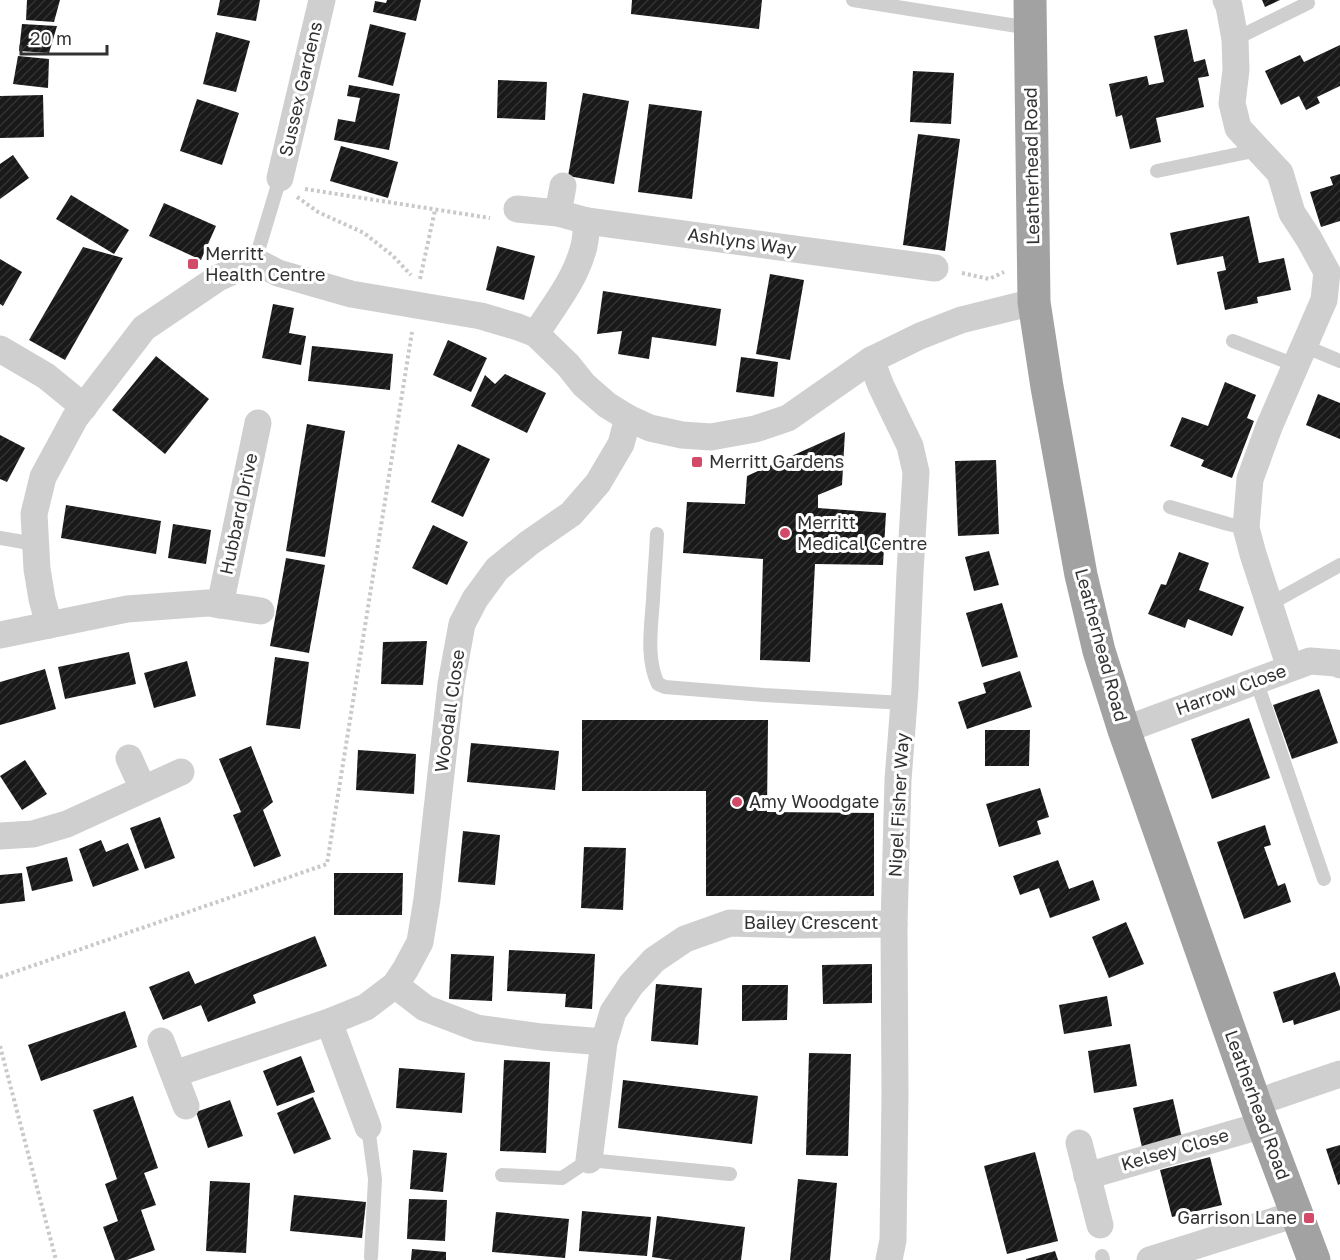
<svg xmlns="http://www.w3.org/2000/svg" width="1340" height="1260" viewBox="0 0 1340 1260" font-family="'Golos Text',sans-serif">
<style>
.building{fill:url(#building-hatch)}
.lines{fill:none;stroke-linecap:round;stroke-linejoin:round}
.path{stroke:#c9c9c9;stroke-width:4;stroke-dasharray:3 3;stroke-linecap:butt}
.service{stroke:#cfcfcf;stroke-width:14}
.minor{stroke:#cfcfcf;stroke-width:27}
.trunk{stroke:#a2a2a2;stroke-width:33}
.poi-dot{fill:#d34968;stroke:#fff;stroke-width:2}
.labels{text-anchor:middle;stroke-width:6;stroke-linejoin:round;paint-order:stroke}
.street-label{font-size:18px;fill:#323232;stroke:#fff}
.poi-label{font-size:18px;fill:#323232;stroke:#fff;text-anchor:start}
</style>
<defs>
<pattern id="building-hatch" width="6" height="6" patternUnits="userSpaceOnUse" patternTransform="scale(1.5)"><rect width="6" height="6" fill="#191919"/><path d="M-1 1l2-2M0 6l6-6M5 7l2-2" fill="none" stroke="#323232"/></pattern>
</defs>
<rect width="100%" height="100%" fill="#fff"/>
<g class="building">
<polygon points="27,0 60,0 54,22 26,20"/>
<polygon points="220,0 260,0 256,21 217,15"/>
<polygon points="387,0 421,0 416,21 373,12 375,1 386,3"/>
<polygon points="632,0 762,0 759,29 631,14"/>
<polygon points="1262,0 1280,0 1265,7"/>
<polygon points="22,24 57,26 49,53 19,51"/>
<polygon points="370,24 406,33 393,86 358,77"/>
<polygon points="1187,29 1194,62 1205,59 1209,76 1198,78 1204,107 1156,118 1161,142 1130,149 1122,115 1116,117 1109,84 1147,76 1149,85 1164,82 1154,36"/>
<polygon points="216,32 250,41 236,92 203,84"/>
<polygon points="1340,45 1340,86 1317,97 1320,103 1306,110 1299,96 1281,105 1265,71 1300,55 1304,62"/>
<polygon points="18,56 49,59 48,88 13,84"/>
<polygon points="913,71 954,73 951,124 910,122"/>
<polygon points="498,80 547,82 545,120 497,118"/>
<polygon points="349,85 400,94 389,150 334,140 338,119 355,122 360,98 347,96"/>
<polygon points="583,93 629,101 614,184 568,176"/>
<polygon points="43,95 44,137 0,138 0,96"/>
<polygon points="197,99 239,113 222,165 180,151"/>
<polygon points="649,104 702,111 692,199 638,192"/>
<polygon points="918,134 960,139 945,251 903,245"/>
<polygon points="341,146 398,162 388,198 330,181"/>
<polygon points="13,155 29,178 0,199 0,164"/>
<polygon points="1340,174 1340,221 1321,227 1310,192 1333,185 1330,177"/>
<polygon points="71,195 129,230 114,254 56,219"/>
<polygon points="164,203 216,226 201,260 149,236"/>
<polygon points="1249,216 1259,263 1284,258 1291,290 1257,297 1258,303 1225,310 1217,272 1226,270 1223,256 1177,265 1170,233"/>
<polygon points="497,246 535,256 524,300 486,290"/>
<polygon points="83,247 123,258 65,360 29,340"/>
<polygon points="0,259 22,272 3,306 0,304"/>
<polygon points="770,274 804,280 790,360 756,354"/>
<polygon points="603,291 721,309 716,346 652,337 649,359 618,354 622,331 597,334"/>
<polygon points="273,304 294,308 289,333 306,336 301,365 262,358"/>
<polygon points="448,340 487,358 471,392 433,375"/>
<polygon points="312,346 393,354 390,390 308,381"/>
<polygon points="156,356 209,399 165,454 112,410"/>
<polygon points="741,357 778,362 774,397 736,392"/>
<polygon points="505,374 546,393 527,433 471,406 485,375 495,384"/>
<polygon points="1225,382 1256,395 1247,418 1254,421 1232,478 1201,466 1204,460 1170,446 1182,417 1208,426"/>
<polygon points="1318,394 1340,403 1340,439 1306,425"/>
<polygon points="307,424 345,431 325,557 286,551"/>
<polygon points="845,432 842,485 818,495 818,508 886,513 883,565 815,564 810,662 760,660 763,559 683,553 687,502 745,504 747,476"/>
<polygon points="0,435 25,448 7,482 0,479"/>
<polygon points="458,444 490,459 463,517 431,502"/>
<polygon points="996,460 999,534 958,536 955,461"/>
<polygon points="66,505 161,521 156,554 61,538"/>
<polygon points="173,524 211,530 206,564 168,558"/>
<polygon points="433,525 468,542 447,585 412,568"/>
<polygon points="989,551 999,585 974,591 965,557"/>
<polygon points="1179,552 1209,563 1199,590 1244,607 1232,636 1188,619 1185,628 1148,614 1161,584 1166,585"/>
<polygon points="286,558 325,565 309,653 270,646"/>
<polygon points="1002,603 1018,657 982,667 966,613"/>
<polygon points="427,641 423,685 381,684 383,642"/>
<polygon points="129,652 136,684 65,699 58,667"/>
<polygon points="275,657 309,662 300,729 266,725"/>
<polygon points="187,661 196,696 154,708 144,673"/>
<polygon points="45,669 56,709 0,725 0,682"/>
<polygon points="1020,671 1032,707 967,729 958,702 986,693 983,683"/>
<polygon points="1319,689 1338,743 1292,759 1273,705"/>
<polygon points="1249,718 1270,778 1212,799 1191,739"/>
<polygon points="582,720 768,720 767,812 874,813 874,896 706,896 706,791 582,791"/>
<polygon points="985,730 1030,730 1029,766 985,766"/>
<polygon points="471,743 559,751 555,790 467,782"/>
<polygon points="251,746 273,802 263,810 281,856 254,867 233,815 241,812 219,759"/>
<polygon points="358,750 416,754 414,794 356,790"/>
<polygon points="25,760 47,794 22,810 0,776"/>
<polygon points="1040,788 1049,817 1037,821 1041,834 999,847 986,804"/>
<polygon points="160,817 175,858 145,869 130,828"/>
<polygon points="1265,825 1271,845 1264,847 1278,886 1285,883 1291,902 1244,919 1217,842"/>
<polygon points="463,831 500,835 495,885 458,882"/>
<polygon points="101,840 106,852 128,843 139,870 93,887 79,849"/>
<polygon points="584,847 626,848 623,910 581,908"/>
<polygon points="67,857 73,881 32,891 26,867"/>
<polygon points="1058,860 1069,889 1093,880 1100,900 1050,918 1039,888 1020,895 1013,876"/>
<polygon points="22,873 25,901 0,904 0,875"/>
<polygon points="334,873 403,873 402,915 334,915"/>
<polygon points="1126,922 1144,964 1109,978 1092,937"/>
<polygon points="315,936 327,966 253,995 256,1003 208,1022 201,1005 163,1020 149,987 189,971 195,984"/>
<polygon points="509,950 595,954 592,1009 565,1007 566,994 507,991"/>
<polygon points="451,954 494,956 492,1001 449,999"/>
<polygon points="872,964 872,1003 823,1004 822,965"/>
<polygon points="1335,972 1340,987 1340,1010 1294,1025 1293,1020 1283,1023 1273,992"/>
<polygon points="656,984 702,988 698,1045 651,1041"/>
<polygon points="742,985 788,985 787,1020 742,1021"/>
<polygon points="1107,996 1112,1026 1064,1034 1059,1005"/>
<polygon points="125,1011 137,1047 41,1081 28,1045"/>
<polygon points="1130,1044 1137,1086 1094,1093 1088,1051"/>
<polygon points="809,1053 851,1054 848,1156 806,1155"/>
<polygon points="301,1056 315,1092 277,1106 263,1071"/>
<polygon points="504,1060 550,1062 546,1153 500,1151"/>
<polygon points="399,1068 465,1073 462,1113 396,1108"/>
<polygon points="623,1080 758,1096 752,1144 618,1128"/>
<polygon points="133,1096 158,1168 144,1173 156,1205 141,1210 155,1250 127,1260 115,1260 103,1227 118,1221 105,1184 117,1179 93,1110"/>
<polygon points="313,1097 331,1139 294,1154 277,1113"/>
<polygon points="1173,1099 1184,1147 1144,1156 1133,1108"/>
<polygon points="230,1100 243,1136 208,1148 196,1112"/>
<polygon points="1340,1145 1340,1184 1338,1185 1326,1149"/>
<polygon points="413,1150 447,1153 443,1192 410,1189"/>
<polygon points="1035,1152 1058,1241 1007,1254 984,1166"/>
<polygon points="1210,1157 1222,1205 1172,1217 1160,1170"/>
<polygon points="798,1179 837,1183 830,1260 790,1260"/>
<polygon points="210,1181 250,1183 246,1253 206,1251"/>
<polygon points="294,1195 366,1202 362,1238 290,1231"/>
<polygon points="409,1199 447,1200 445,1241 407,1239"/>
<polygon points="582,1211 651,1217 647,1256 579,1251"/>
<polygon points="496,1212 569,1219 565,1258 492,1252"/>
<polygon points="657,1216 745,1227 741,1260 673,1260 652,1257"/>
<polygon points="412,1249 446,1252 446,1260 411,1260"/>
<polygon points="1055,1251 1058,1260 1026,1260 1026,1259"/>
</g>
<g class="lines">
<g class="path">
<polyline points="305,189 490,218"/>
<polyline points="297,197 318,212 364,233 392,255 411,275"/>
<polyline points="962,273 989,279 1004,272"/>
<polyline points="420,279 435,210"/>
<polyline points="0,977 327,864 412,332"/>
<polyline points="0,1046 56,1260"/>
</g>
<g class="service">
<polyline points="853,0 1030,28"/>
<polyline points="1235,39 1308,3"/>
<polyline points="1157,171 1258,150"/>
<polyline points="255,261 280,178"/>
<polyline points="1233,341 1295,365"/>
<polyline points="1304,346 1340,361"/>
<polyline points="1170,507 1228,524 1246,528"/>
<path d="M657 534C656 556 654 578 653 600 651 628 646 659 658 684L665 687 764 695 904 703"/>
<polyline points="0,538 35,544"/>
<polyline points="1270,604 1340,565"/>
<polyline points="1256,680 1324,879"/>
<polyline points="368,1127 375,1179 371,1257"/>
<polyline points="502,1175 562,1178 589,1160 730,1174"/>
<polyline points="1102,1256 1103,1260"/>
</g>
<g class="minor">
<polyline points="1226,0 1229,6 1235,39 1236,70 1232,103 1238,128 1280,173 1292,213 1309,239 1327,272 1324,300 1269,427 1250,479 1246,528 1253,554 1290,668"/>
<polyline points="280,178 322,0"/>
<polyline points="517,209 558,213 587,221 935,268"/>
<polyline points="558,213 563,186"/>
<path d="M536 334C552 308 573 283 582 253 586 243 586 231 587 221"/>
<polyline points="0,349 46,376 84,407"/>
<polyline points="871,360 881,386 910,446 916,472 910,572 905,689 898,780 894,924 895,1094 893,1240 889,1260"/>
<polyline points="220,605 258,423"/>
<polyline points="49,625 127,609 208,603 261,611"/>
<polyline points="0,635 49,625 42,599 37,569 34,514 43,477 75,418 144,328 218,278 255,261 278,273 351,294 481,316 518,327 536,334 568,365 584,385 607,405 628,418 650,428 682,435 711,437 755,429 788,418 871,360 920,336 961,320 1034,302"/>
<polyline points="1124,730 1310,661 1336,663 1340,665"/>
<polyline points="129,758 143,789"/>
<polyline points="0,836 33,834 67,824 181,772"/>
<polyline points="395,985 425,1008 477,1028 542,1037 604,1042"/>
<polyline points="329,1022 368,1127"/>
<polyline points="161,1041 186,1106"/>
<polyline points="174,1074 329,1022 366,1007 395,985 405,970 420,942 427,899 451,684 462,624 475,599 497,569 529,543 571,514 598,483 621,444 628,418"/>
<polyline points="1255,1103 1340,1074"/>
<polyline points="1079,1143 1100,1225"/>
<polyline points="589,1160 604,1042 613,1012 631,985 654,960 685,939 730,923 798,925 894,924"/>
<polyline points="1087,1176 1263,1125"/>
<polyline points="1150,1260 1296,1214"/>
</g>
<polyline class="trunk" points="1030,0 1034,302 1047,387 1081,575 1099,651 1124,730 1255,1103 1314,1260"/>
</g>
<g class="poi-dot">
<rect x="187" y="258" width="12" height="12" rx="3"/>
<rect x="691" y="456" width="12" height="12" rx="3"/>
<circle cx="785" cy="533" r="6"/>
<circle cx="737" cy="802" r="6"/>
<rect x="1303" y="1212" width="12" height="12" rx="3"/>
</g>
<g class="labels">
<g class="street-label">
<text transform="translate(301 89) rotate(-77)" y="6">Sussex Gardens</text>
<text transform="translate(1032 166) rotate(-91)" y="6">Leatherhead Road</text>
<text transform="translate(742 242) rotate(8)" y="6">Ashlyns Way</text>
<text transform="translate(239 514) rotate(-78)" y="6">Hubbard Drive</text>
<text transform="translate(1101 645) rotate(75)" y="6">Leatherhead Road</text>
<text transform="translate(1231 690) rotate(-20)" y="6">Harrow Close</text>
<text transform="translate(450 711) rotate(-82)" y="6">Woodall Close</text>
<text transform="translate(899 805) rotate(-87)" y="6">Nigel Fisher Way</text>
<text x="811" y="929">Bailey Crescent</text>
<text transform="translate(1257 1105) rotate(70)" y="6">Leatherhead Road</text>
<text transform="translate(1175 1150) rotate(-16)" y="6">Kelsey Close</text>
</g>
<g class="poi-label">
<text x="205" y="260">Merritt<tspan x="205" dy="21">Health Centre</tspan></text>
<text x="709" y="468">Merritt Gardens</text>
<text x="797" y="529">Merritt<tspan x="797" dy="21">Medical Centre</tspan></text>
<text x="749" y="808">Amy Woodgate</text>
<text x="1297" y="1224" text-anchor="end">Garrison Lane</text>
</g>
</g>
<path d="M21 45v9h86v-9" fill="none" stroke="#323232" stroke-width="3"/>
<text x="30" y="45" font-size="18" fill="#323232" stroke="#ffffff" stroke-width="4.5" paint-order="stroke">20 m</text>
</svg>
